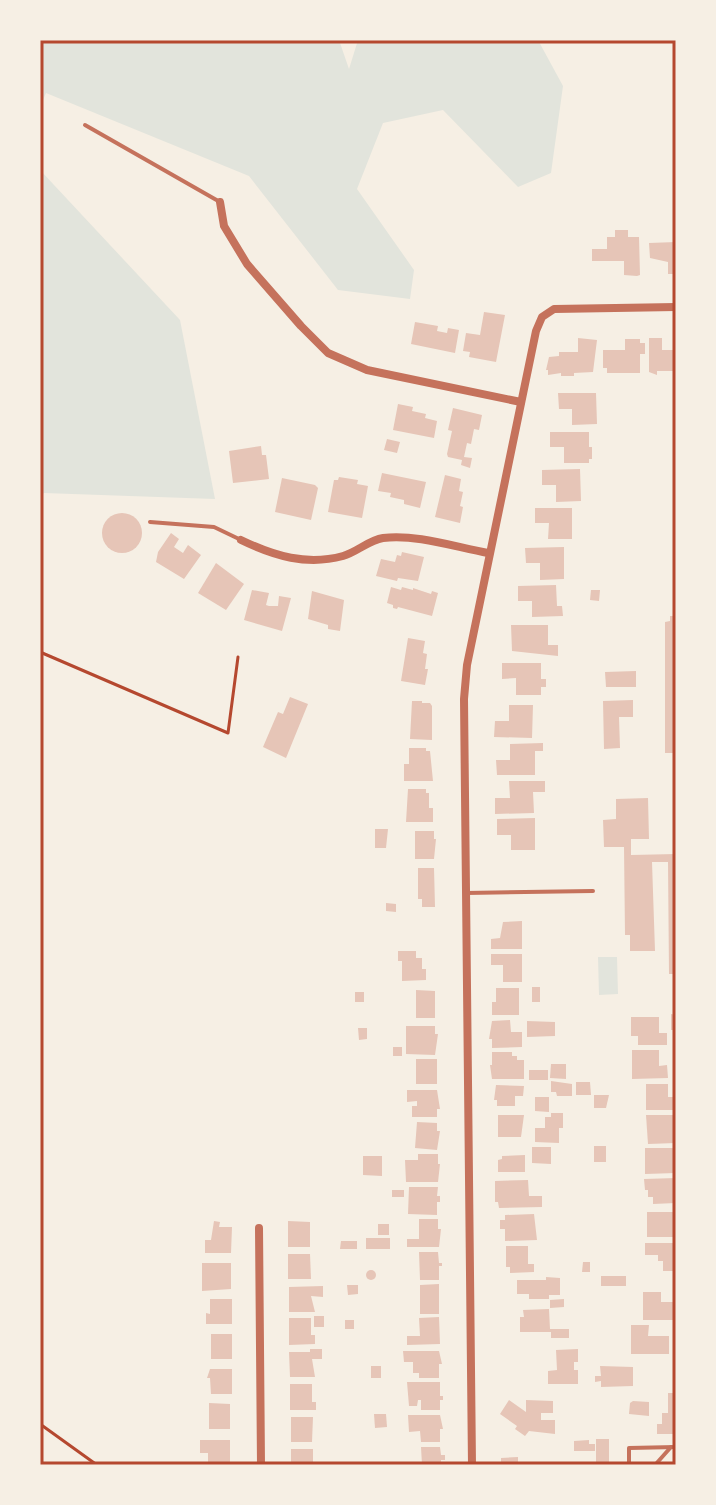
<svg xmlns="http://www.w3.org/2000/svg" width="716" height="1505" viewBox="0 0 716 1505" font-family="'Fira Sans',sans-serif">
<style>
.green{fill:#e2e4dc}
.building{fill:#e6c5b7}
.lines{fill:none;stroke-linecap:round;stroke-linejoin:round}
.path{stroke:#b5482f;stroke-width:3}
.service{stroke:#c5725c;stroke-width:4}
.minor{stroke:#c5725c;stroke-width:8}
.neatline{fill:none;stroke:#b5482f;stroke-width:3}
</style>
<rect width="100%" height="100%" fill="#f6efe4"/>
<g class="green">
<polygon points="40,40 339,40 349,69 358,40 538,40 563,86 551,173 518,187 443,110 383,123 357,189 414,270 410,299 338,290 249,176 46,93 40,107"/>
<polygon points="40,170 180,320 215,499 44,493 40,496"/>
<polygon points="598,957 617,957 618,994 599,995"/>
</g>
<g class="building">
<polygon points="615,230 628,230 628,237 639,237 640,275 637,276 624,275 624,261 592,261 592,249 607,249 607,237 615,237"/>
<polygon points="676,242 676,274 668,274 668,262 650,258 649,243"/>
<polygon points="484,312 505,315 496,362 469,357 470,352 463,351 466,333 480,335"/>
<polygon points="415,322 438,326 437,331 447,333 448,328 459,330 455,353 411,344"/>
<polygon points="578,338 597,340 593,372 574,373 574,376 561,376 561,373 548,375 548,370 546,370 549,357 559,356 559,352 578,352"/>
<polygon points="649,338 662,338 662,350 676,350 676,371 657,371 657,375 649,372"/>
<polygon points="625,339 640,339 640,343 645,343 645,354 640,354 640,373 607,373 607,368 603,368 603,350 625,350"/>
<polygon points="558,393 596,393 597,424 572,425 572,409 559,409"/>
<polygon points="398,404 413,407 412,411 426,414 425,418 437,421 434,438 393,430"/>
<polygon points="453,408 482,415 479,430 474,429 471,444 467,443 464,457 472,458 470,468 461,465 462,460 448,457 447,454 452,431 448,430"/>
<polygon points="550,432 589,432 589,447 592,447 592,459 589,459 589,463 564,463 564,447 550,447"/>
<polygon points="387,439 400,442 397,453 384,450"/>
<polygon points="261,446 262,455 266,455 269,479 233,483 229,451"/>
<polygon points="580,469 581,501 556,502 556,485 542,485 542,470"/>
<polygon points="382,473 426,482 420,508 404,504 404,500 390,497 391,493 378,491"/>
<polygon points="445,475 461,479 459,491 463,492 460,506 463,507 460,523 435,517"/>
<polygon points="339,477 358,480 357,484 368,486 362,518 328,512 334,480 338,480"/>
<polygon points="282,478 315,485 318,488 311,520 275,512"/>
<polygon points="535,508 572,508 572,539 548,539 549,523 535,523"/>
<circle cx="122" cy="533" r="20"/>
<polygon points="171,533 179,539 174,547 183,553 188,545 201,555 184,579 156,562 158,552"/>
<polygon points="564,547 564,579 540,580 540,563 526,563 525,548"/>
<polygon points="402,552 424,557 418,581 398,578 397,581 376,576 381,559 395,562 397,555 401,556"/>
<polygon points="216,563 244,584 226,610 198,593"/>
<polygon points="556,585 557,606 562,606 563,616 532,617 532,601 518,601 518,586"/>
<polygon points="391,587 401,590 402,587 413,590 413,588 431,594 432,591 438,593 432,616 398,607 397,609 393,608 393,605 387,603"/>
<polygon points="252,590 269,593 266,605 269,606 278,606 279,596 291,598 282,631 244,620"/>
<polygon points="591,590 600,590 599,601 590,600"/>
<polygon points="312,591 344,600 340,631 328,629 328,625 308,619"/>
<polygon points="670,616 676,616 676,753 665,753 665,622 670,621"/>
<polygon points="511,625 548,625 548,645 558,645 558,656 512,651"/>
<polygon points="408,638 425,641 423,653 427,654 425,669 428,669 425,685 401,681"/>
<polygon points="502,663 541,663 541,679 546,679 546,687 541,687 541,695 516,695 516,678 502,679"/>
<polygon points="636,671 636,687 606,687 605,672"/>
<polygon points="290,697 308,704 286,758 263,747 278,712 283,714"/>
<polygon points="633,700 633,717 619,717 620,748 604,749 603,701"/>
<polygon points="412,701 422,701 422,703 430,703 432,706 432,740 410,739"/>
<polygon points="509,705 533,705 532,738 494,737 495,721 509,721"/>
<polygon points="543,743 543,751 535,751 535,775 497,775 496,760 510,760 510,744"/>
<polygon points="409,748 426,748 426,751 430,751 433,781 404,781 404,764 409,764"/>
<polygon points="509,781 545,781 545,792 533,792 534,813 495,814 495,798 510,798"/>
<polygon points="408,789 426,789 426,793 429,793 429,808 433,808 433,822 406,822"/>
<polygon points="648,798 649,839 631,839 631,855 676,854 676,974 669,974 668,862 652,862 655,951 630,951 630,935 625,935 624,847 604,847 603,820 616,819 616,799"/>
<polygon points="535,818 535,850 511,850 511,835 497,835 497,819"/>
<polygon points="375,829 388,829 386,848 375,848"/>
<polygon points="415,831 434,831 434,839 436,839 434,859 415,859"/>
<polygon points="418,868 434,868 435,907 422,907 422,899 418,899"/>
<polygon points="386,903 396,904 396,912 386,911"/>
<polygon points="522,921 522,949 491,949 491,939 500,938 503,922"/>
<polygon points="398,951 416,951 416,958 422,958 422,969 426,969 426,980 402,981 402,961 398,961"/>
<polygon points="491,954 522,954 522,982 503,982 503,965 491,965"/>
<rect x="532" y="987" width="8" height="15"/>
<polygon points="496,988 519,988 519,1015 492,1015 492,1002 496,1002"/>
<polygon points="416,990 435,991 435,1018 416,1018"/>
<rect x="355" y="992" width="9" height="10"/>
<polygon points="671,1014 676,1015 676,1030 671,1030"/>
<polygon points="631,1017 659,1017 659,1033 667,1033 667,1045 638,1045 638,1036 631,1036"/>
<polygon points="510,1020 511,1032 522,1032 522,1047 492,1048 492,1039 489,1039 492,1021"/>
<polygon points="527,1021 555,1022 555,1036 527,1037"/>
<polygon points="406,1026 435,1026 435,1034 438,1034 435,1055 406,1054"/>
<polygon points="358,1028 367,1028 367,1039 359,1040"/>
<rect x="393" y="1047" width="9" height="9"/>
<polygon points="632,1050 659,1050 659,1066 667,1065 668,1078 632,1079"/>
<polygon points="492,1052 512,1052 512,1056 517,1056 517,1060 524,1060 524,1079 492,1079 490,1065 492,1065"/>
<rect x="416" y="1059" width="21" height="25"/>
<polygon points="551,1064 566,1064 566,1079 550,1078"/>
<rect x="529" y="1070" width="19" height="10"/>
<polygon points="551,1081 572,1084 572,1096 557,1096 556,1092 551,1092"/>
<polygon points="576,1082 590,1082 591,1095 576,1095"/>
<polygon points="646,1084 668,1084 668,1097 676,1097 676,1110 646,1110"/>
<polygon points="496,1085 524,1086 523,1096 515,1096 515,1106 497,1106 497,1100 494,1100"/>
<polygon points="407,1090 437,1090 440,1109 437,1109 437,1117 412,1117 412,1106 417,1106 417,1101 407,1102"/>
<polygon points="594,1095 609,1095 606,1108 594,1108"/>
<polygon points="535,1097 549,1097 549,1112 535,1111"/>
<polygon points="551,1113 563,1113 563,1128 559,1128 559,1143 535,1142 535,1128 545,1128 545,1117 551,1117"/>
<polygon points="498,1115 524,1115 521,1137 498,1137"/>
<polygon points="646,1115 675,1115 676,1143 648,1144"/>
<polygon points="417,1122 437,1123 437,1131 440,1131 437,1150 415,1148"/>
<rect x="594" y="1146" width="12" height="16"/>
<polygon points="532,1147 551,1147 551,1164 532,1163"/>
<polygon points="645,1148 676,1148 676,1156 674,1156 676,1173 645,1174"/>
<polygon points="418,1154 438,1154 438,1164 440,1164 438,1182 406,1182 405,1160 418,1160"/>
<polygon points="525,1155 525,1172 498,1172 498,1160 502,1159 502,1156"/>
<polygon points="363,1156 382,1156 382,1176 363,1175"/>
<polygon points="676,1178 676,1203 653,1204 653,1197 648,1197 648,1190 645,1190 644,1179"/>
<polygon points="528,1180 529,1196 542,1196 542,1207 499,1208 498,1202 495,1202 495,1181"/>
<polygon points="409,1187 438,1187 437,1196 440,1196 440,1202 437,1202 437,1215 408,1214"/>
<rect x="392" y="1190" width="12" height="7"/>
<rect x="647" y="1212" width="29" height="25"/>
<polygon points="534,1214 537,1240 505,1241 505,1229 500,1229 500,1220 505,1220 505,1215"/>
<polygon points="419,1219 438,1219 438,1229 441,1229 439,1247 407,1247 407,1239 419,1239"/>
<polygon points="214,1221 220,1222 219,1227 232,1227 231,1253 205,1253 205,1240 211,1240"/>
<polygon points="288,1221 310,1222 310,1247 288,1247"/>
<rect x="378" y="1224" width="11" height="11"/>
<rect x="366" y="1238" width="24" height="11"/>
<polygon points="341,1241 357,1241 357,1249 340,1249"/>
<polygon points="645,1243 676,1243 676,1271 663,1271 663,1261 658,1261 658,1255 645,1255"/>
<polygon points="506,1246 528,1246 528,1264 534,1264 534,1272 510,1273 510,1267 506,1267"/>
<polygon points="419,1252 438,1252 439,1263 442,1263 442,1266 439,1266 439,1280 420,1280"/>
<polygon points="288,1254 310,1254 311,1279 288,1279"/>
<polygon points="583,1262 590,1262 590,1272 582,1272"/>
<polygon points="202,1263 231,1263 231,1289 202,1291"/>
<circle cx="371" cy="1275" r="5"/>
<rect x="601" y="1276" width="25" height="10"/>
<polygon points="546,1277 560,1278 560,1295 549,1295 549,1299 529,1299 529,1294 517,1294 517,1280 546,1280"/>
<polygon points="439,1284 439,1314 420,1314 420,1285"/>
<polygon points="347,1285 358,1285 358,1294 348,1295"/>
<polygon points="323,1286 323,1297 311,1296 315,1312 289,1312 289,1287"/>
<polygon points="643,1292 661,1292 661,1302 675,1302 675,1320 643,1320"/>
<polygon points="210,1299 232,1299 232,1324 206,1324 206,1313 210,1314"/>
<polygon points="564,1299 564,1307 550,1308 550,1300"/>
<polygon points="549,1309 550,1329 569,1329 569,1338 551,1338 551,1332 520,1332 520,1317 524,1317 523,1310"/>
<rect x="314" y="1316" width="10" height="11"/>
<polygon points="439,1317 440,1344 407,1345 407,1336 420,1336 419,1318"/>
<polygon points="289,1318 311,1318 311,1335 315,1335 315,1344 289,1345"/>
<rect x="345" y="1320" width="9" height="9"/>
<polygon points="631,1325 649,1325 648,1336 669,1336 669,1354 631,1354"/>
<rect x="211" y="1334" width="21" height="25"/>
<polygon points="310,1349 322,1349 322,1359 312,1359 315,1377 290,1377 289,1352 310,1352"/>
<polygon points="578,1349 578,1362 574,1362 574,1370 578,1370 578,1384 548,1384 548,1371 557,1370 556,1350"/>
<polygon points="403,1351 439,1351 442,1364 439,1364 439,1378 419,1378 419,1373 413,1373 413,1362 404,1362"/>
<rect x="371" y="1366" width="10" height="12"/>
<polygon points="600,1366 633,1367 633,1386 601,1387 601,1381 595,1382 595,1376 601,1376"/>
<polygon points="210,1369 232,1369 232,1394 211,1394 210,1378 207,1378"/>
<polygon points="407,1382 440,1382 440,1396 443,1396 443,1400 440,1400 440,1410 421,1410 421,1400 418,1400 417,1406 409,1406"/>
<polygon points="290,1384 312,1384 312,1402 316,1402 316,1410 290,1410"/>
<polygon points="668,1393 676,1393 676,1434 657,1434 657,1424 662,1424 662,1413 668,1413"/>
<polygon points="509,1400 526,1412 526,1400 553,1401 553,1413 541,1413 541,1420 555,1420 555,1434 529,1431 525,1436 515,1429 517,1426 500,1414"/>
<polygon points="633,1401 649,1402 649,1416 629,1414 630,1403"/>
<polygon points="209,1403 230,1404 230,1429 209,1429"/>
<polygon points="374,1414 386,1414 387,1427 375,1428"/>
<polygon points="408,1415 440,1415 443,1429 440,1429 440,1442 421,1442 420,1431 409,1432"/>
<polygon points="291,1417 313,1417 312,1442 291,1442"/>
<rect x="596" y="1439" width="13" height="26"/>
<polygon points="200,1440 230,1440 230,1465 208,1465 208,1453 200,1453"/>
<polygon points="589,1440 589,1444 595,1444 595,1451 574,1451 574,1441"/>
<polygon points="421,1447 440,1447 441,1455 445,1455 445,1460 441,1460 441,1465 422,1465"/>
<rect x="291" y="1449" width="22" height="16"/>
<polygon points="518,1457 518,1465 501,1465 501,1458"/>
</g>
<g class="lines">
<g class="path">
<polyline points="40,652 228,733 238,657"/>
<polyline points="40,1424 97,1465"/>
</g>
<g class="service">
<polyline points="85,125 220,202"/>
<polyline points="150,522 214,527 239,539"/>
<polyline points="466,893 593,891"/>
<polyline points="629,1465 629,1448 676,1447"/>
<polyline points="655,1465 671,1447"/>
</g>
<g class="minor">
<polyline points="220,202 224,226 247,264 301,326 328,353 367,370 521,402"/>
<path d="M241 540C274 556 307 566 343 556 357 552 369 540 383 538 417 534 455 547 488 553"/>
<polyline points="259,1228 261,1465"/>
<polyline points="472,1465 464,699 467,665 536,331 542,317 554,309 676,307"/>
</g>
</g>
<rect width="716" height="1505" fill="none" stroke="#f6efe4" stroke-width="84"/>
<rect x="42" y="42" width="632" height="1421" class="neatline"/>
</svg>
